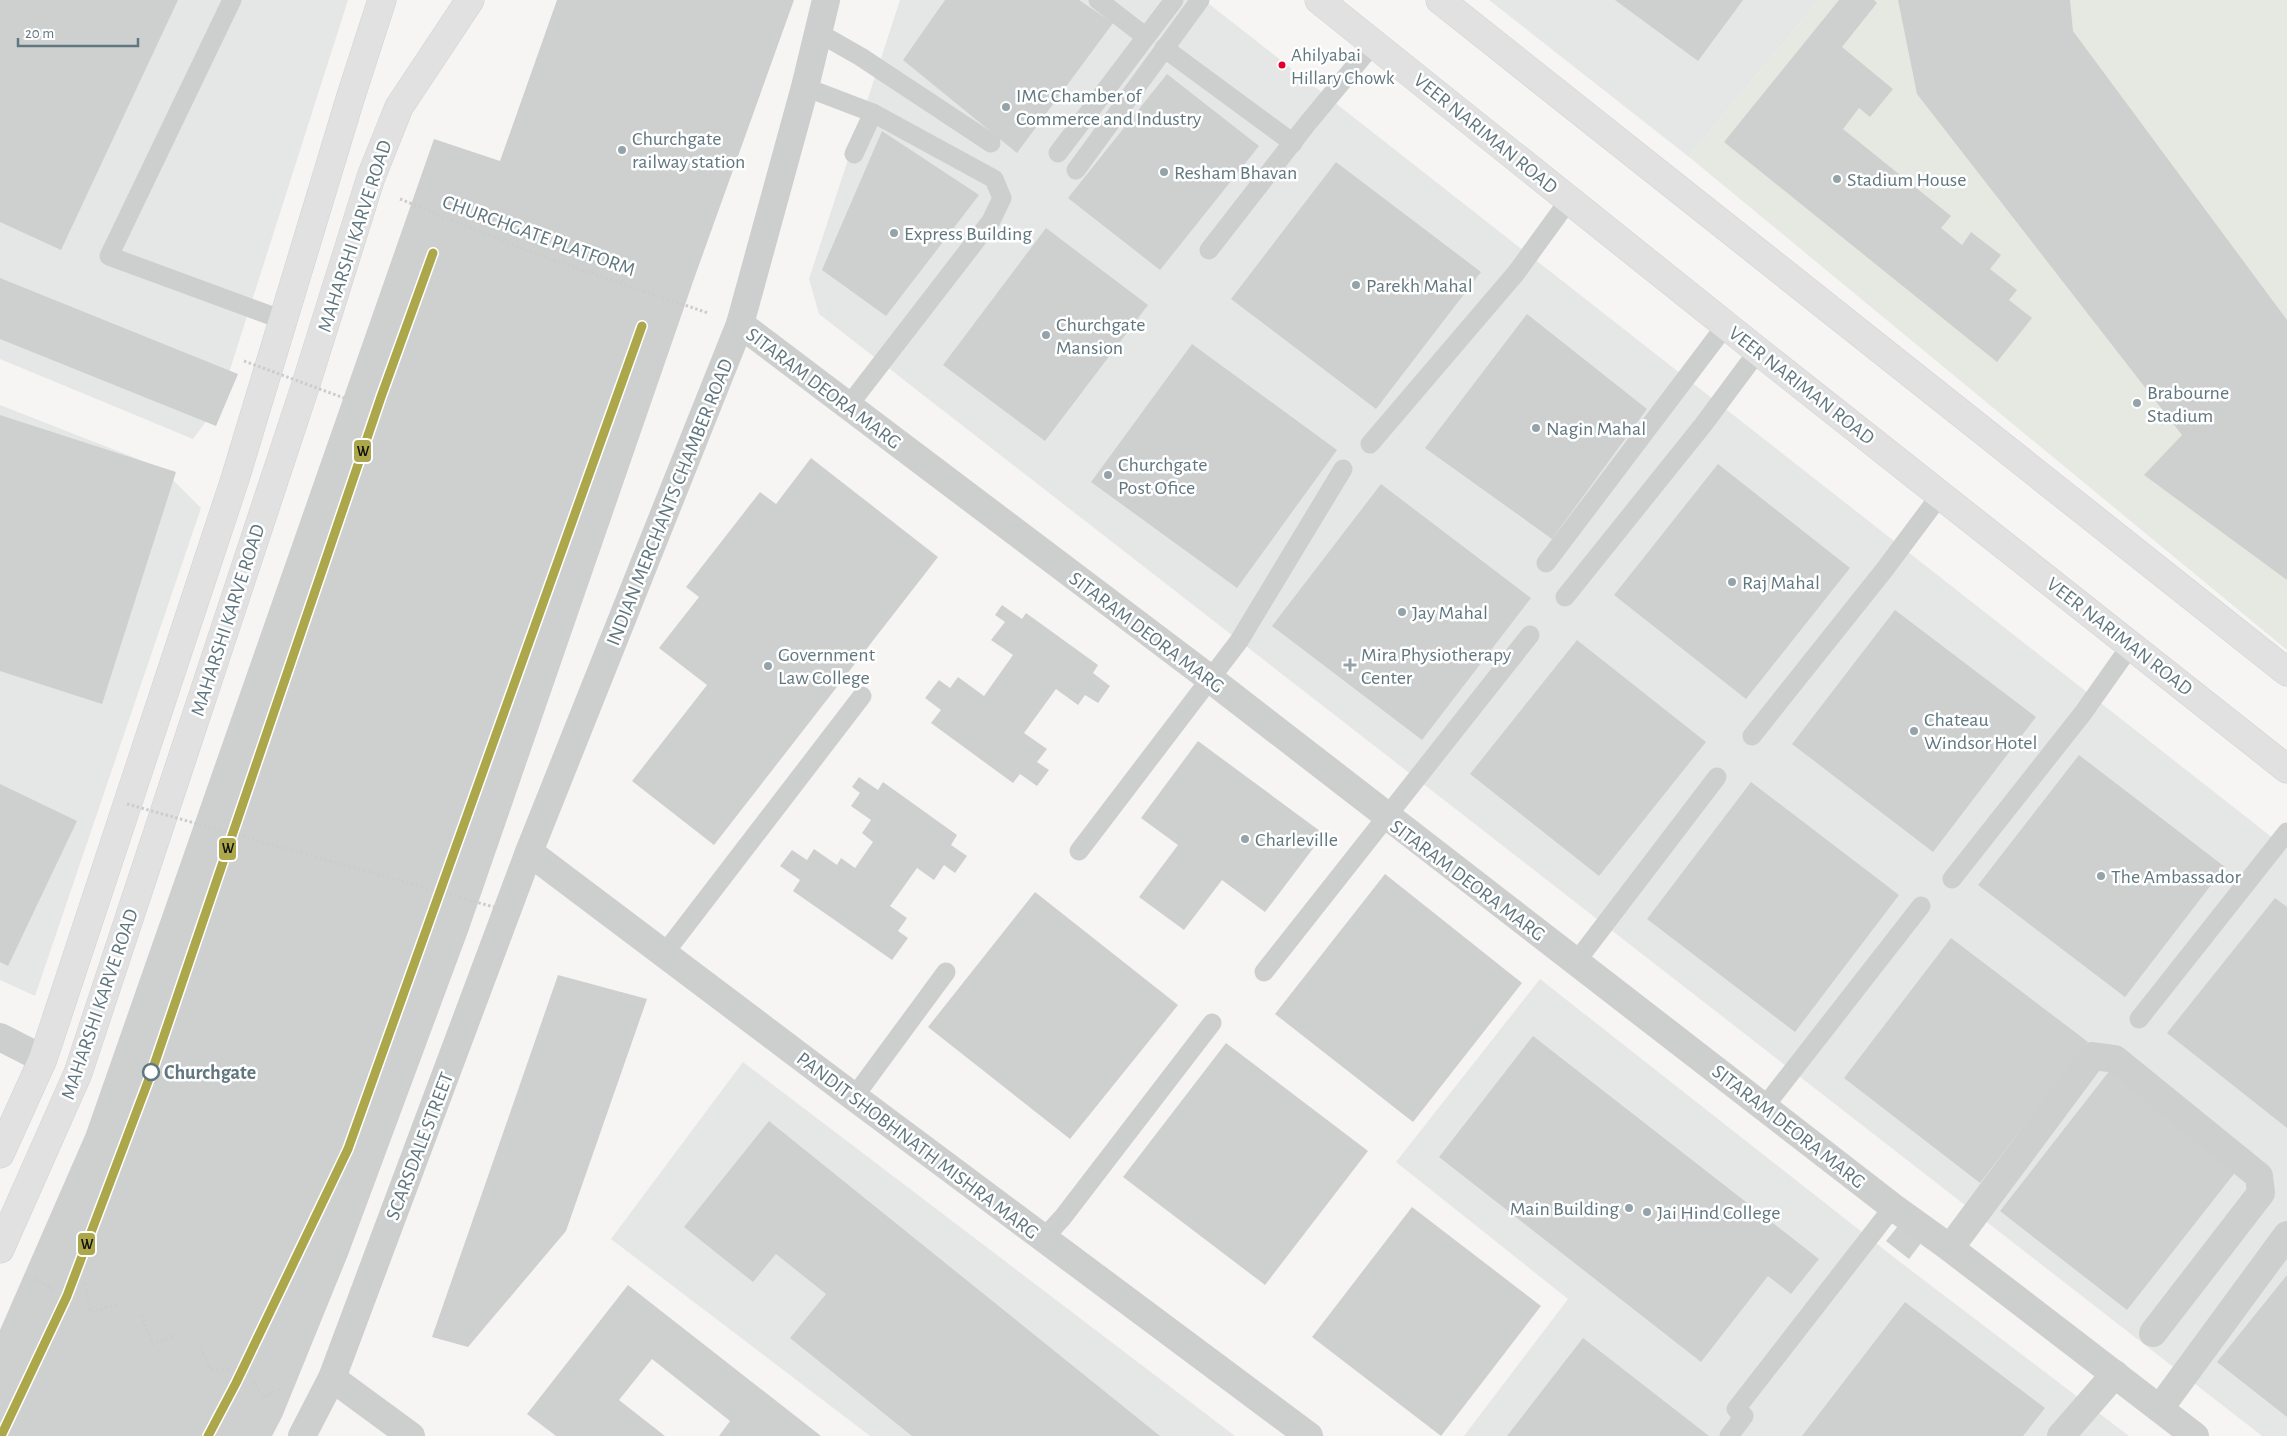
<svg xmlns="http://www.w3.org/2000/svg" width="2287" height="1436" viewBox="0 0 2287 1436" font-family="'Alegreya Sans',sans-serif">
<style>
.built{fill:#e5e7e6}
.pitch{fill:#e6e9e2}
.building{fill:#ced0d0}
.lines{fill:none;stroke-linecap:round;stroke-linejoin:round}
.secondary-casing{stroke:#cfd2d3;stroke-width:29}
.path{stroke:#cccccd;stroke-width:3;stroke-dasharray:2.5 2.5;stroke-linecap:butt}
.lane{stroke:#cdcfcf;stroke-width:19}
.street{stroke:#cdcfcf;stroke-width:28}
.secondary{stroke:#e1e1e2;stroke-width:28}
.path-bridge{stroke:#cccccd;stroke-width:3;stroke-dasharray:2.5 2.5;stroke-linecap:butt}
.rail-1-casing{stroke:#fff;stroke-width:12}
.rail-1{stroke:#aca74b;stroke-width:9}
.bus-dot{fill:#e4002b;stroke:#fff;stroke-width:2}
.poi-dot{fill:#94a3a9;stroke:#fff;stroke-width:2}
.stop-dot{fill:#fff;stroke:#607780;stroke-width:2.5}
.labels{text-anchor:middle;stroke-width:5;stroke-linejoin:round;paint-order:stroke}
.bus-label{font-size:19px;fill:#607780;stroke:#fff;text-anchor:start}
.poi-label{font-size:20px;fill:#607780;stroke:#fff;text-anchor:start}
.street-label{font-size:20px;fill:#607780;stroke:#fff}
.stop-label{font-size:20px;font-weight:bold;fill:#607780;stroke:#fff;text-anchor:start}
.line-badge{stroke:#fff;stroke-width:2}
.pale-badge-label{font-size:14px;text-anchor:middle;font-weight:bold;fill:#111}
</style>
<rect width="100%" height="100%" fill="#f6f5f4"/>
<g class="built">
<polygon points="0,0 348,0 219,404 193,439 0,359"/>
<polygon points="900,0 1204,0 2287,849 2287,1436 2262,1436 819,314 809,279"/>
<polygon points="1489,0 1819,0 1689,157"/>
<polygon points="0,405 161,468 201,508 35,996 0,980"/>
<polygon points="1540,979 1900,1262 2129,1436 1464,1436 1568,1299 1396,1162"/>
<polygon points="743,1062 1235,1436 870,1436 611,1239"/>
</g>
<polygon class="pitch" points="1819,0 2287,0 2287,650 1689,157"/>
<g class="building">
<polygon points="0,0 178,0 61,250 0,222"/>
<polygon points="557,0 794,0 695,276 468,932 348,1255 282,1417 272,1436 0,1436 0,1330 86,1133 434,139 500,161"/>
<polygon points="945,0 1079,0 1113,23 1017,153 903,60"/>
<polygon points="1615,0 1743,0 1698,61"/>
<polygon points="1839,0 1874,0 1877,3 1842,47 1893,89 1870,117 1859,108 1843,129 1951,216 1941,228 1962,245 1971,232 2001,255 1990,269 2017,290 2009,300 2032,318 1997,362 1724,142"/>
<polygon points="1898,0 2070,0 2073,31 2287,320 2287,580 2144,475 2182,435 1917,94"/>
<polygon points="1167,74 1259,146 1160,270 1068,198"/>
<polygon points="882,131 979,195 886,316 822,270"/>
<polygon points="1336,162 1481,272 1376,409 1231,299"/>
<polygon points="1046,228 1148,305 1045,441 943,365"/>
<polygon points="0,278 238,374 216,426 0,339"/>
<polygon points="1527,314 1647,409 1552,539 1425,448"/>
<polygon points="1192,344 1337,450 1237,588 1091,482"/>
<polygon points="0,415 176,472 102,704 0,671"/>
<polygon points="811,458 938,557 714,845 632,781 707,685 659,648 699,597 686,587 760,492 776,504"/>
<polygon points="1718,464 1850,568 1746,699 1614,595"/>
<polygon points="1381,484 1531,598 1422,740 1272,626"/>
<polygon points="1002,605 1022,619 1026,613 1098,665 1093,673 1110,686 1098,703 1085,695 1078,705 1056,689 1024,733 1047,749 1037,762 1049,770 1037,786 1020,774 1013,783 931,723 941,710 925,698 939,680 950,688 958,677 984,696 1013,655 991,640 1005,622 995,615"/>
<polygon points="1895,610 2036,717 1933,852 1792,744"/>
<polygon points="1577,640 1706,742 1599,876 1470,774"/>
<polygon points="1198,741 1324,834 1265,912 1222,880 1184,930 1139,897 1178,845 1141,818"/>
<polygon points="2079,755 2225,867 2125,997 1978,885"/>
<polygon points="859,777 878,790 883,782 957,835 951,845 967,856 955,873 944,865 934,880 917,868 890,906 907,918 898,931 908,938 892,960 793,891 800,880 780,866 792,850 807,860 814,849 837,865 841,858 855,868 873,842 862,833 871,820 851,806 860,793 852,787"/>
<polygon points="1751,782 1899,895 1795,1032 1647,919"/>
<polygon points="0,784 77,821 8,966 0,962"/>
<polygon points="1385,874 1522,983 1413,1122 1275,1014"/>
<polygon points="1035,892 1178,1005 1070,1139 928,1027"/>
<polygon points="2275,898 2287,907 2287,1128 2167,1033"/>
<polygon points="1951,938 2088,1042 1980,1183 1844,1078"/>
<polygon points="558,975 647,999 566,1231 468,1347 432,1337"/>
<polygon points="1533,1036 1819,1259 1791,1294 1768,1276 1701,1362 1439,1157"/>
<polygon points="1226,1043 1368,1151 1265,1285 1123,1177"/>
<polygon points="2110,1070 2237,1170 2127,1310 2000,1211"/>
<polygon points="769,1121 1160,1436 912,1436 790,1338 826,1294 776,1254 753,1282 684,1227"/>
<polygon points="1412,1207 1541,1306 1441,1436 1312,1337"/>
<polygon points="1898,1226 1921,1243 1909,1259 1886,1241"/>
<polygon points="2287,1275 2287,1417 2217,1362"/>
<polygon points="628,1285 821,1436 719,1436 730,1421 652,1359 619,1400 665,1436 556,1436 527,1414"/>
<polygon points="1905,1302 2045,1408 2023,1436 1802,1436"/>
<polygon points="1583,1338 1709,1436 1507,1436"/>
</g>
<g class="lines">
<g class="secondary-casing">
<g id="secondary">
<polyline points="1319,0 1758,351 2287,769"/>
<polyline points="1440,0 2287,672"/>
<polyline points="0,1154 43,1059 235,479 350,99 382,0"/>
<polyline points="0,1249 78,1073 306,384 371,177 399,107 470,0"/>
</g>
</g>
<g class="path">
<polyline points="400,199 533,253 708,313"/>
<polyline points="34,1279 54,1289"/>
<polyline points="85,1283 90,1312 119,1304"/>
<polyline points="141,1315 153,1344 176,1335"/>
<polyline points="199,1343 211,1370 232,1369"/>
<polyline points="253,1381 263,1397 283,1388"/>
</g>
<g class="lane">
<polyline points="232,0 109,256 283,320"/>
<polyline points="1098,0 1146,37"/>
<polyline points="819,33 861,57 991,143"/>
<polyline points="1164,48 1293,143"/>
<polyline points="805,87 873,113 994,179 1002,198 991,221 849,405"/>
<polyline points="1058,153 1174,0"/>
<polyline points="854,154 873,113"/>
<polyline points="1076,170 1200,0"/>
<polyline points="1209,250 1307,124 1374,43"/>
<polyline points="1370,444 1516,273 1569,200"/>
<polyline points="1546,563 1726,325"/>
<polyline points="1565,597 1703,425 1758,351"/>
<polyline points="1752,736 1885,569 1941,494"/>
<polyline points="1079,851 1239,641 1343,469"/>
<polyline points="1952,879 2083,713 2131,645"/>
<polyline points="664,954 862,696"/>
<polyline points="1576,962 1717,777"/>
<polyline points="1264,972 1530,635"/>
<polyline points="2139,1019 2287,832"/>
<polyline points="854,1097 946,972"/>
<polyline points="1765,1106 1921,906"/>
<polyline points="1043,1239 1063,1217 1212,1023"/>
<polyline points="1729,1436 1744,1416 1736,1409 1893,1207"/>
</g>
<g class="street">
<polyline points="740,324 1209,678 1893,1207 1950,1248 2195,1436"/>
<polyline points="529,852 854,1097 1309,1436"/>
<polyline points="0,1037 43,1059"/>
<polyline points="1950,1248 2093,1056 2115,1059 2259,1176 2261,1193 2153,1333"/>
<polyline points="332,1378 411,1436"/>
<polyline points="2160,1408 2287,1235"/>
<polyline points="302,1436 332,1378 529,852 740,324 805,87 826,0"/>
<polyline points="2061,1436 2115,1374"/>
</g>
<use href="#secondary" class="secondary"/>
<g class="path-bridge">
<polyline points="244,361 344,398"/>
<polyline points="127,804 508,911"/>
</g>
<g class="rail-1-casing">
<g id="rail-1">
<polyline points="1,1436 67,1296 152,1071 381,397 433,253"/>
<polyline points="208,1436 236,1383 348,1149 642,326"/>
</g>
</g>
<use href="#rail-1" class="rail-1"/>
</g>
<circle class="bus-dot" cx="1282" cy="65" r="4.5"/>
<g class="poi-dot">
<circle cx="1006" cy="107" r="5"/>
<circle cx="622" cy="150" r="5"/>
<circle cx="1164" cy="172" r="5"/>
<circle cx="1837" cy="179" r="5"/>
<circle cx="894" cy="233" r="5"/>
<circle cx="1356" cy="285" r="5"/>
<circle cx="1046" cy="335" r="5"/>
<circle cx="2137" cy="403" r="5"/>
<circle cx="1536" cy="428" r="5"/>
<circle cx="1108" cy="475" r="5"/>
<circle cx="1732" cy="582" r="5"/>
<circle cx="1402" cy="612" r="5"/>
<path d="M1347.5 657.5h5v5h5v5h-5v5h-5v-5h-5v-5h5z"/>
<circle cx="768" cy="666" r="5"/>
<circle cx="1914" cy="731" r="5"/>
<circle cx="1245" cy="839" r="5"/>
<circle cx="2101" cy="876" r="5"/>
<circle cx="1629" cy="1208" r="5"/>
<circle cx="1647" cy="1212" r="5"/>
</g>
<circle class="stop-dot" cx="151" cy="1072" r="8"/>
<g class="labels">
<g class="bus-label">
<text x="1291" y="61">Ahilyabai<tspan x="1291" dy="23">Hillary Chowk</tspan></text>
</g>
<g class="poi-label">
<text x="1016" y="102">IMC Chamber of<tspan x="1016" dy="23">Commerce and Industry</tspan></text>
<text x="632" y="145">Churchgate<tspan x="632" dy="23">railway station</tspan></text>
<text x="1174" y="179">Resham Bhavan</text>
<text x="1847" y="186">Stadium House</text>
<text x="904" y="240">Express Building</text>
<text x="1366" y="292">Parekh Mahal</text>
<text x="1056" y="331">Churchgate<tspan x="1056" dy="23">Mansion</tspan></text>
<text x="2147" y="399">Brabourne<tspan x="2147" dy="23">Stadium</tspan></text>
<text x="1546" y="435">Nagin Mahal</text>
<text x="1118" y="471">Churchgate<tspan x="1118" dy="23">Post Ofice</tspan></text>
<text x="1742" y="589">Raj Mahal</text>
<text x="1412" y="619">Jay Mahal</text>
<text x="778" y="661">Government<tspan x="778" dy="23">Law College</tspan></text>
<text x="1361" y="661">Mira Physiotherapy<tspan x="1361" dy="23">Center</tspan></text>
<text x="1924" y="726">Chateau<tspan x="1924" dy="23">Windsor Hotel</tspan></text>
<text x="1255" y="846">Charleville</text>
<text x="2111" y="883">The Ambassador</text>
<text x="1619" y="1215" text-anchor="end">Main Building</text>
<text x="1657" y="1219">Jai Hind College</text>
</g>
<g class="street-label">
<text transform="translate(1486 133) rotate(39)" y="7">VEER NARIMAN ROAD</text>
<text transform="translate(539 235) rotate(20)" y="7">CHURCHGATE PLATFORM</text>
<text transform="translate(354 236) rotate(-72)" y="7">MAHARSHI KARVE ROAD</text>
<text transform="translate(1802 385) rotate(38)" y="7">VEER NARIMAN ROAD</text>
<text transform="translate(824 388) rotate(37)" y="7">SITARAM DEORA MARG</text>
<text transform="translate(669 502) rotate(-68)" y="7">INDIAN MERCHANTS CHAMBER ROAD</text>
<text transform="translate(227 620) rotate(-72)" y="7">MAHARSHI KARVE ROAD</text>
<text transform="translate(1147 632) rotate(37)" y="7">SITARAM DEORA MARG</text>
<text transform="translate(2120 636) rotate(38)" y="7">VEER NARIMAN ROAD</text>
<text transform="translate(1468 880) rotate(37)" y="7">SITARAM DEORA MARG</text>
<text transform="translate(99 1004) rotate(-71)" y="7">MAHARSHI KARVE ROAD</text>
<text transform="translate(1789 1126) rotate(38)" y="7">SITARAM DEORA MARG</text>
<text transform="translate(918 1145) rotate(37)" y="7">PANDIT SHOBHNATH MISHRA MARG</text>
<text transform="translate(419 1146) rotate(-69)" y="7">SCARSDALE STREET</text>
</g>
<g class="stop-label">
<text x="164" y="1079">Churchgate</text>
</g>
</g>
<g class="line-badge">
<rect x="353" y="439" width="19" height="24" rx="5" fill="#aca74b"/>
<rect x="218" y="837" width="19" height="24" rx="5" fill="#aca74b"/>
<rect x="77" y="1232" width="19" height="24" rx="5" fill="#aca74b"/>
</g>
<g class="pale-badge-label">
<text x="363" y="456">W</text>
<text x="228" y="853">W</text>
<text x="87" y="1249">W</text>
</g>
<path d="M18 38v8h120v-8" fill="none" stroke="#607780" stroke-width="2.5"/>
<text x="25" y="38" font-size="15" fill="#607780" stroke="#ffffff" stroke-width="4" paint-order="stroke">20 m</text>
</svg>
